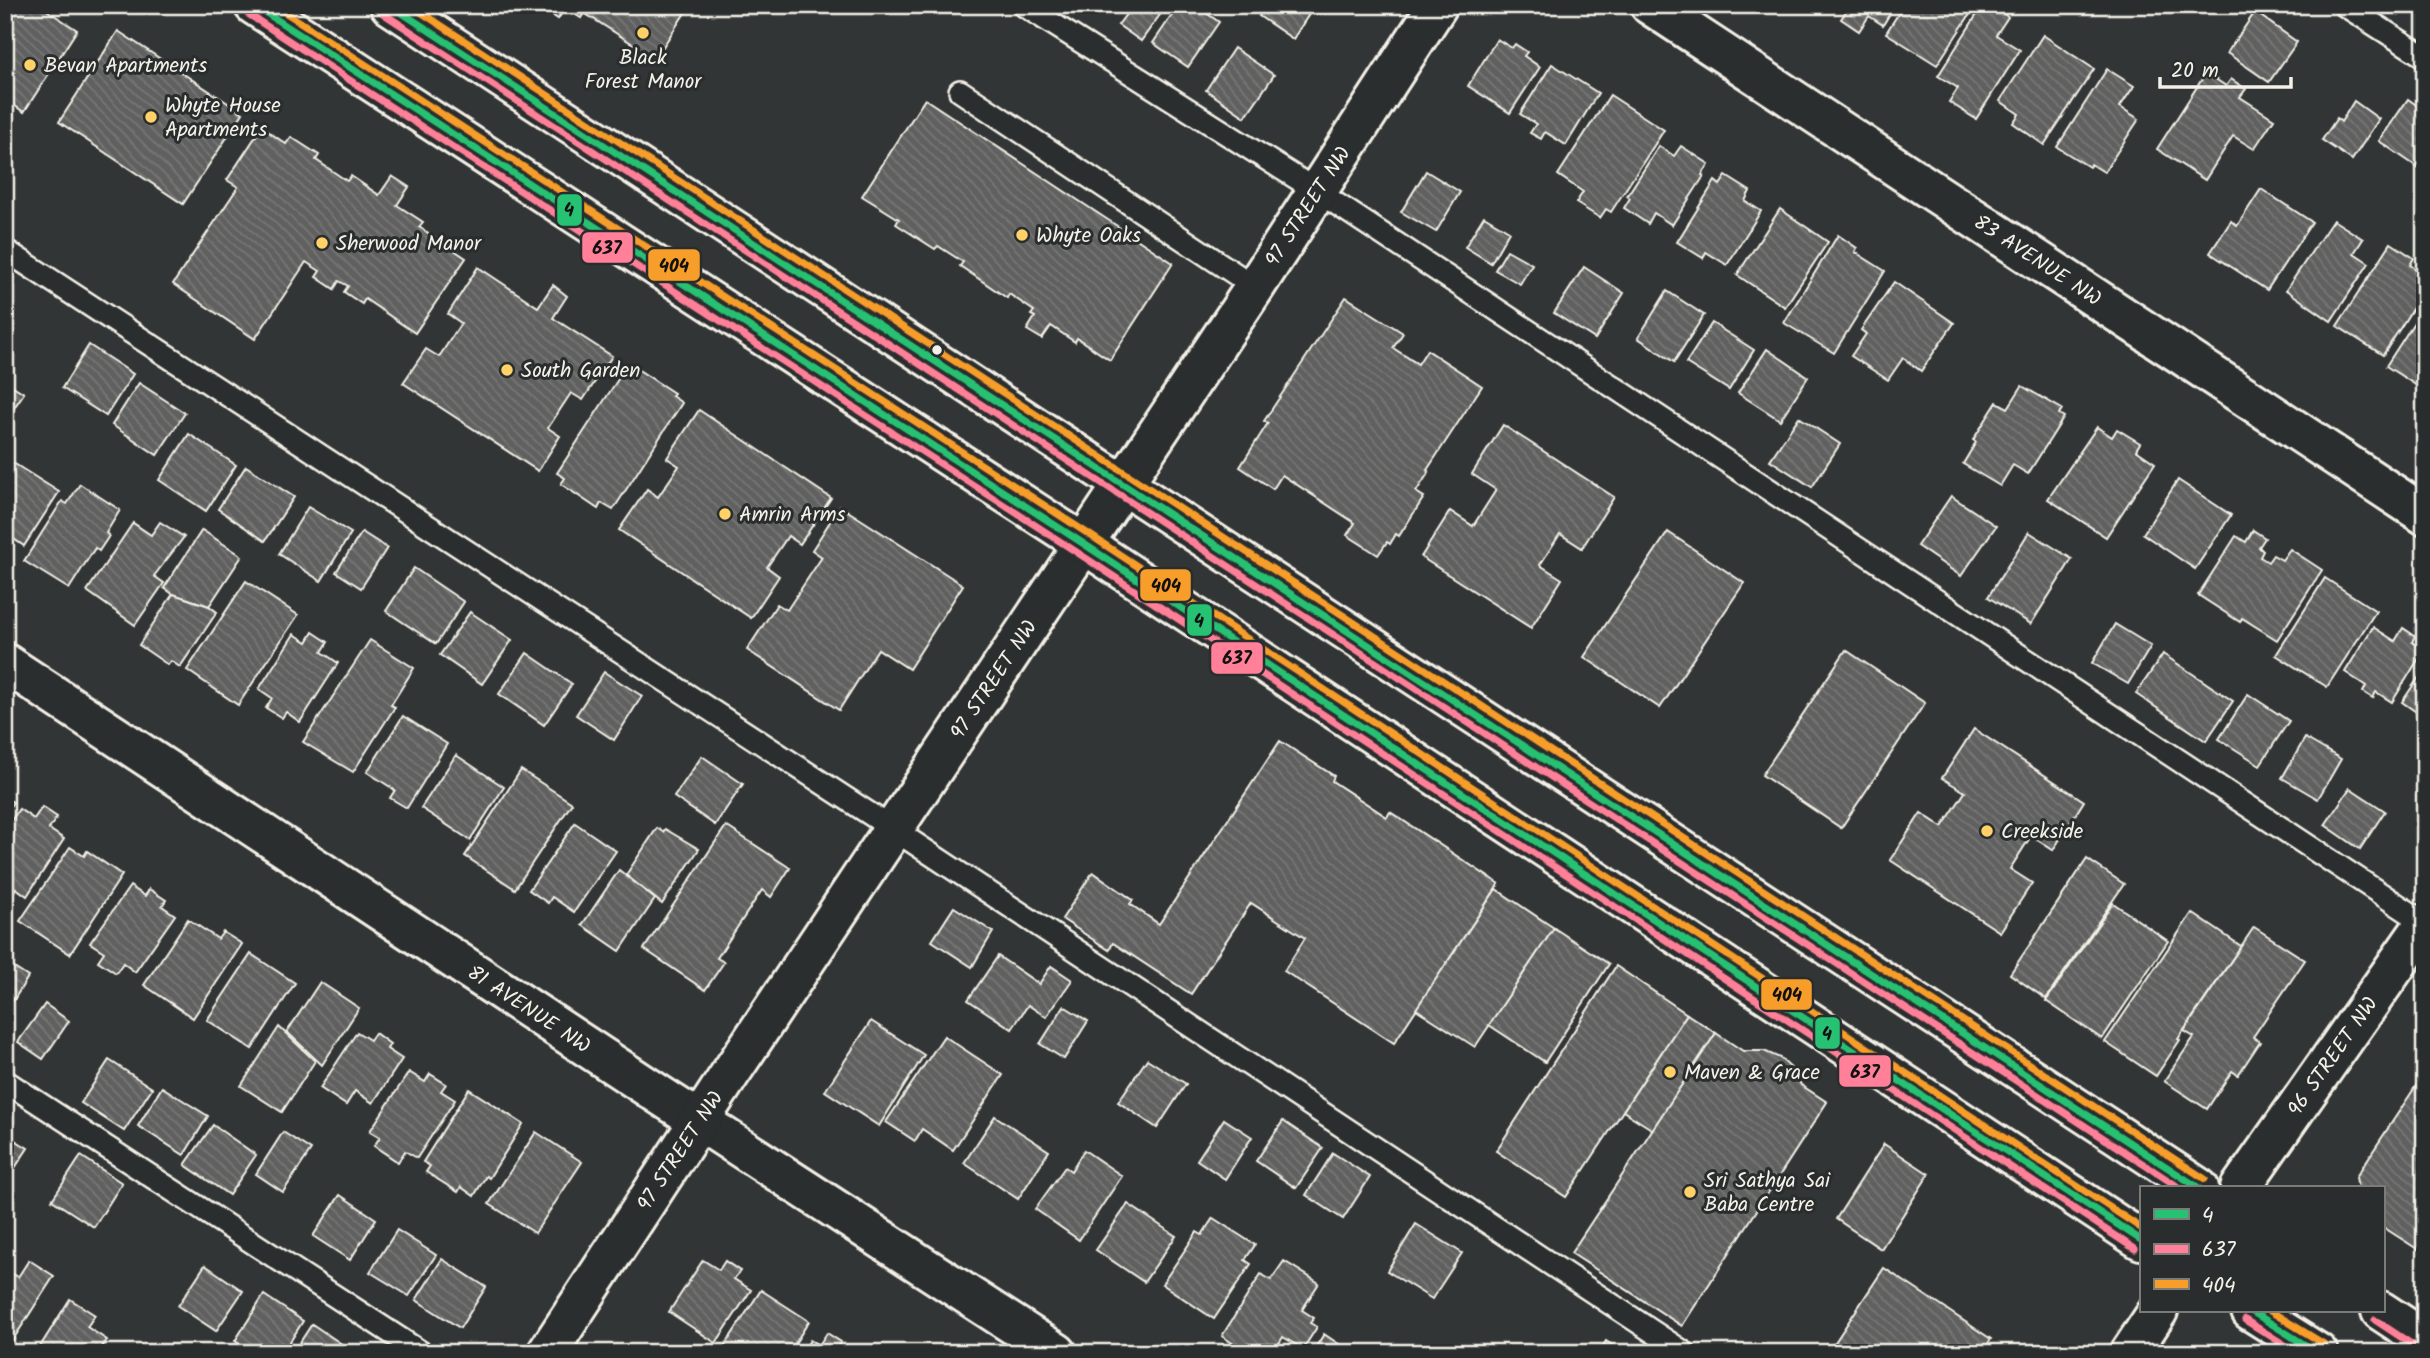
<svg xmlns="http://www.w3.org/2000/svg" width="2430" height="1358" viewBox="0 0 2430 1358" font-family="Kalam,sans-serif">
<style>
.building{fill:url(#building-back-hatch);stroke:#f4f1e8;stroke-width:2}
.lines{fill:none;stroke-linecap:round;stroke-linejoin:round}
.lane-casing{stroke:#f4f1e8;stroke-width:26}
.street-casing{stroke:#f4f1e8;stroke-width:44}
.secondary-casing{stroke:#f4f1e8;stroke-width:44}
.lane{stroke:#2a2d2e;stroke-width:21}
.street{stroke:#2a2d2e;stroke-width:38}
.secondary{stroke:#2a2d2e;stroke-width:38}
.bus-1-casing{stroke:#2a2d2e;stroke-width:12}
.bus-2-casing{stroke:#2a2d2e;stroke-width:12}
.bus-3-casing{stroke:#2a2d2e;stroke-width:12}
.bus-1{stroke:#26c172;stroke-width:7}
.bus-2{stroke:#ff8098;stroke-width:7}
.bus-3{stroke:#f79d29;stroke-width:7}
.poi-dot{fill:#ffd166;stroke:#2a2d2e;stroke-width:2.5}
.bus-dot{fill:#f4f1e8;stroke:#2a2d2e;stroke-width:2.5}
.labels{text-anchor:middle;stroke-width:6;stroke-linejoin:round;paint-order:stroke}
.poi-label{font-size:21px;fill:#f4f1e8;stroke:#2a2d2e;text-anchor:start}
.street-label{font-size:21px;fill:#f4f1e8;stroke:#2a2d2e}
.line-badge{stroke:#2a2d2e;stroke-width:2.5}
.pale-badge-label{font-size:19px;text-anchor:middle;font-weight:bold;fill:#111}
</style>
<defs>
<pattern id="building-back-hatch" width="6" height="6" patternUnits="userSpaceOnUse" patternTransform="scale(1.75)"><rect width="6" height="6" fill="#5f605f"/><path d="M-1 5l2 2M0 0l6 6M5-1l2 2" fill="none" stroke="#777776"/></pattern>
</defs>
<rect width="100%" height="100%" fill="#323535"/>
<filter id="ink" filterUnits="userSpaceOnUse"><feTurbulence type="fractalNoise" baseFrequency=".0143" numOctaves="2"/><feDisplacementMap in="SourceGraphic" scale="14" xChannelSelector="R" yChannelSelector="G"/><feConvolveMatrix kernelMatrix="1 2 1 2 8 2 1 2 1" color-interpolation-filters="sRGB"/></filter>
<g filter="url(#ink)">
<g class="building">
<polygon points="5,5 39,5 77,30 24,112 5,99"/>
<polygon points="546,5 690,5 655,59 652,56 647,64 631,54 636,46 584,13 581,18 565,8 558,19 543,9"/>
<polygon points="1133,5 1167,5 1141,41 1118,25"/>
<polygon points="1179,5 1195,5 1219,22 1188,67 1153,43"/>
<polygon points="1266,5 1315,5 1293,39 1259,16"/>
<polygon points="1850,5 1895,5 1883,25 1869,16 1859,31 1841,19"/>
<polygon points="1904,5 1976,5 1937,65 1886,33"/>
<polygon points="1983,5 1990,5 2008,17 1996,35 2020,50 1976,119 1949,102 1958,88 1938,76"/>
<polygon points="2255,12 2297,42 2269,82 2227,53"/>
<polygon points="118,31 243,113 183,204 59,122"/>
<polygon points="2043,35 2094,69 2044,145 2013,123 2019,114 2000,101"/>
<polygon points="1497,39 1512,48 1515,44 1527,52 1524,56 1540,67 1510,113 1468,86"/>
<polygon points="1234,48 1274,75 1245,117 1206,90"/>
<polygon points="1552,64 1598,93 1566,145 1545,132 1541,139 1530,133 1536,124 1520,114"/>
<polygon points="2107,69 2134,86 2120,107 2139,119 2104,172 2091,164 2089,167 2057,147"/>
<polygon points="2206,73 2226,86 2231,79 2246,89 2240,97 2274,119 2254,149 2233,136 2205,180 2157,149"/>
<polygon points="1610,95 1664,130 1611,212 1606,209 1600,218 1576,203 1583,192 1558,175"/>
<polygon points="925,99 1173,263 1110,360 1077,338 1075,342 1051,326 1042,339 1027,330 1035,317 1031,315 1034,311 1009,294 1007,298 960,266 963,262 938,246 935,249 896,224 899,219 862,196"/>
<polygon points="2408,99 2425,111 2423,171 2379,141"/>
<polygon points="2354,101 2379,119 2352,160 2322,140 2337,118 2341,122"/>
<polygon points="262,127 286,144 291,137 319,155 316,160 347,181 351,176 379,195 392,176 409,187 397,205 423,222 419,227 466,258 415,333 365,299 362,304 344,292 348,286 339,281 334,289 316,277 320,271 306,262 255,339 173,284 238,187 227,180"/>
<polygon points="1659,146 1674,156 1681,146 1709,164 1702,175 1704,176 1672,225 1654,213 1648,224 1624,208 1630,198 1627,196"/>
<polygon points="1426,171 1460,192 1436,232 1401,212"/>
<polygon points="1726,176 1750,191 1745,201 1761,211 1727,265 1706,252 1703,258 1677,242 1715,181 1720,185"/>
<polygon points="2261,189 2312,222 2267,290 2210,253 2231,221 2237,226"/>
<polygon points="1780,209 1828,242 1785,307 1737,275"/>
<polygon points="1484,216 1509,231 1491,263 1465,247"/>
<polygon points="2333,220 2363,239 2354,253 2369,263 2331,321 2286,290"/>
<polygon points="1838,235 1857,248 1855,252 1885,271 1834,353 1784,323"/>
<polygon points="2391,243 2414,258 2410,265 2425,275 2425,289 2383,355 2337,326"/>
<polygon points="1507,250 1532,264 1520,284 1495,270"/>
<polygon points="478,267 538,307 553,285 567,296 553,318 612,356 583,400 571,393 548,428 560,436 538,471 403,383 426,349 439,357 461,323 448,314"/>
<polygon points="1584,267 1624,293 1595,339 1554,313"/>
<polygon points="1894,282 1954,323 1921,371 1903,358 1888,380 1851,356 1866,334 1861,330"/>
<polygon points="1667,291 1704,315 1674,362 1638,338"/>
<polygon points="1346,297 1403,333 1393,348 1418,364 1427,350 1482,386 1427,470 1429,472 1416,492 1424,497 1399,536 1396,534 1390,544 1387,542 1378,555 1347,535 1355,523 1282,475 1273,489 1240,467 1268,423 1264,421"/>
<polygon points="2424,307 2425,307 2425,391 2386,366"/>
<polygon points="1712,323 1754,350 1729,390 1686,363"/>
<polygon points="89,345 133,374 106,416 62,388"/>
<polygon points="1767,349 1808,377 1780,420 1738,393"/>
<polygon points="626,367 634,372 637,369 674,393 672,396 682,403 613,510 601,503 598,509 561,484 565,478 557,473"/>
<polygon points="5,381 24,393 5,421"/>
<polygon points="139,383 185,413 157,455 112,425"/>
<polygon points="2022,386 2062,409 2059,414 2064,417 2028,474 2013,465 2000,486 1963,464 1976,442 1973,440 1997,402 2008,408"/>
<polygon points="699,410 831,498 800,544 788,536 767,567 779,576 751,618 619,530 647,489 658,497 679,466 667,458"/>
<polygon points="1799,417 1840,444 1812,487 1770,460"/>
<polygon points="1503,425 1614,497 1582,548 1560,534 1540,565 1562,579 1531,628 1421,557 1450,511 1473,526 1496,490 1472,474"/>
<polygon points="2097,427 2112,437 2117,429 2140,443 2136,450 2155,463 2106,537 2048,499"/>
<polygon points="189,434 236,465 206,511 159,480"/>
<polygon points="10,461 59,492 24,546 8,535 5,540 5,469"/>
<polygon points="246,466 294,497 265,541 218,509"/>
<polygon points="2178,480 2231,515 2195,569 2143,534"/>
<polygon points="80,484 120,510 106,533 109,536 99,551 95,548 69,589 24,561 62,501 67,504"/>
<polygon points="1951,496 1996,526 1961,576 1917,546"/>
<polygon points="840,506 963,585 909,669 878,649 839,710 747,650 777,604 787,610 822,557 812,550"/>
<polygon points="308,507 351,533 321,581 279,554"/>
<polygon points="160,522 184,537 154,576 164,583 135,625 87,591 133,523 151,535"/>
<polygon points="202,530 242,556 209,606 173,594 164,588"/>
<polygon points="2253,530 2265,538 2259,547 2263,551 2260,557 2268,562 2273,555 2282,560 2290,549 2322,570 2277,640 2242,618 2240,622 2198,595 2236,536 2246,542"/>
<polygon points="362,532 387,548 361,588 336,572"/>
<polygon points="1668,532 1744,583 1660,708 1584,657"/>
<polygon points="2029,532 2072,559 2031,624 1988,597"/>
<polygon points="414,568 464,602 436,644 386,611"/>
<polygon points="2325,578 2376,611 2327,687 2276,655"/>
<polygon points="246,581 298,615 238,705 187,670"/>
<polygon points="173,594 209,606 217,612 180,667 171,661 168,665 139,645"/>
<polygon points="470,612 512,640 482,684 440,655"/>
<polygon points="2115,624 2151,646 2128,684 2092,663"/>
<polygon points="2373,627 2395,641 2403,628 2415,636 2412,642 2424,650 2392,702 2376,692 2373,698 2363,692 2366,686 2345,672"/>
<polygon points="313,632 328,642 322,652 338,663 300,722 286,712 282,718 266,708 272,698 259,689 294,634 307,642"/>
<polygon points="370,640 414,668 391,705 395,707 353,772 303,742"/>
<polygon points="1846,650 1925,703 1841,828 1762,775"/>
<polygon points="527,653 572,684 544,725 499,694"/>
<polygon points="2163,654 2233,701 2206,741 2136,694"/>
<polygon points="2425,668 2425,718 2402,702"/>
<polygon points="604,672 642,696 614,740 576,715"/>
<polygon points="2248,694 2289,721 2260,765 2219,739"/>
<polygon points="403,716 447,744 407,808 390,798 395,790 367,772"/>
<polygon points="1974,729 2084,801 2053,850 2031,836 2010,869 2032,883 2000,932 1890,860 1921,813 1942,827 1965,792 1942,778"/>
<polygon points="2305,738 2341,759 2318,799 2282,778"/>
<polygon points="1280,741 1334,776 1332,781 1387,817 1390,812 1499,884 1394,1043 1284,971 1305,938 1251,903 1191,994 1113,943 1109,950 1062,919 1093,872 1133,900 1130,904 1159,924"/>
<polygon points="456,755 504,787 470,840 421,808"/>
<polygon points="702,756 743,784 715,825 674,797"/>
<polygon points="521,770 572,803 515,889 465,856"/>
<polygon points="2350,788 2385,811 2360,849 2325,825"/>
<polygon points="5,797 13,802 5,814"/>
<polygon points="42,807 57,817 49,829 64,839 27,896 16,888 7,902 5,901 5,830 19,809 34,819"/>
<polygon points="575,823 616,851 574,912 552,897 548,903 529,890"/>
<polygon points="726,826 790,868 771,897 762,890 717,958 724,962 705,990 644,949"/>
<polygon points="657,828 663,832 665,829 699,849 662,904 626,875"/>
<polygon points="70,847 84,856 87,851 122,875 70,954 20,921"/>
<polygon points="2087,859 2124,884 2046,999 2010,974"/>
<polygon points="619,870 655,899 620,951 582,925"/>
<polygon points="130,886 145,896 149,889 166,900 162,906 175,915 135,972 123,963 116,973 98,961 104,952 90,943"/>
<polygon points="1496,889 1554,928 1475,1047 1416,1009"/>
<polygon points="2113,903 2168,941 2102,1039 2046,1001"/>
<polygon points="954,907 993,932 972,967 932,941"/>
<polygon points="2192,913 2241,946 2178,1039 2180,1040 2156,1076 2105,1042"/>
<polygon points="188,919 218,939 223,932 242,944 193,1018 144,985"/>
<polygon points="2254,927 2305,960 2253,1037 2260,1042 2238,1075 2232,1071 2207,1109 2164,1081 2194,1037 2184,1031"/>
<polygon points="1554,928 1609,964 1545,1062 1489,1025"/>
<polygon points="251,954 295,983 252,1049 207,1020"/>
<polygon points="998,956 1039,984 1051,966 1072,980 1046,1017 1028,1005 1012,1029 968,1000"/>
<polygon points="5,962 28,977 5,1014"/>
<polygon points="1616,966 1687,1014 1566,1197 1496,1151"/>
<polygon points="320,982 359,1008 322,1065 287,1032"/>
<polygon points="45,1004 69,1021 43,1059 18,1042"/>
<polygon points="1064,1006 1088,1021 1064,1059 1040,1044"/>
<polygon points="1687,1014 1716,1033 1653,1130 1623,1111"/>
<polygon points="871,1021 924,1055 879,1126 825,1091"/>
<polygon points="279,1027 315,1061 282,1112 241,1086"/>
<polygon points="357,1032 370,1040 375,1033 390,1044 387,1049 402,1059 373,1103 355,1091 346,1105 320,1088"/>
<polygon points="1716,1033 1743,1051 1764,1051 1780,1058 1793,1070 1801,1085 1827,1102 1682,1326 1571,1253"/>
<polygon points="944,1036 1003,1075 953,1150 922,1129 915,1141 886,1122"/>
<polygon points="1147,1059 1186,1084 1157,1128 1118,1102"/>
<polygon points="109,1060 152,1088 124,1131 81,1103"/>
<polygon points="409,1072 425,1082 430,1074 446,1084 441,1091 455,1100 417,1158 405,1151 398,1162 374,1146 380,1137 370,1131"/>
<polygon points="2425,1072 2425,1254 2383,1227 2383,1188 2358,1188 2356,1177"/>
<polygon points="162,1087 208,1116 184,1155 138,1126"/>
<polygon points="469,1089 523,1124 489,1178 486,1176 474,1196 461,1187 458,1192 426,1172 430,1166 423,1162"/>
<polygon points="995,1116 1049,1151 1018,1199 964,1163"/>
<polygon points="1224,1119 1252,1137 1225,1179 1197,1160"/>
<polygon points="1283,1121 1323,1148 1296,1188 1256,1161"/>
<polygon points="213,1125 256,1155 229,1195 185,1165"/>
<polygon points="283,1132 311,1150 283,1192 256,1174"/>
<polygon points="536,1132 582,1162 535,1233 489,1204"/>
<polygon points="5,1134 28,1148 5,1183"/>
<polygon points="1884,1144 1929,1174 1881,1249 1836,1219"/>
<polygon points="1084,1150 1122,1176 1079,1240 1035,1209 1065,1167 1071,1171"/>
<polygon points="1333,1153 1370,1177 1343,1219 1306,1195"/>
<polygon points="81,1156 122,1183 94,1227 52,1200"/>
<polygon points="340,1195 376,1219 350,1260 313,1236"/>
<polygon points="1128,1204 1176,1236 1144,1282 1096,1250"/>
<polygon points="1213,1218 1255,1245 1245,1260 1251,1264 1214,1319 1162,1284 1197,1232 1202,1235"/>
<polygon points="1416,1224 1462,1253 1432,1299 1387,1271"/>
<polygon points="397,1230 436,1255 409,1296 370,1272"/>
<polygon points="442,1259 486,1287 460,1328 416,1300"/>
<polygon points="29,1260 54,1276 5,1352 5,1269 18,1277"/>
<polygon points="703,1260 719,1270 725,1261 740,1271 734,1279 751,1290 716,1343 669,1312"/>
<polygon points="1284,1261 1319,1283 1302,1310 1314,1318 1310,1323 1317,1327 1303,1349 1283,1337 1273,1353 1247,1353 1222,1336 1261,1274 1271,1280"/>
<polygon points="205,1265 243,1291 216,1331 178,1306"/>
<polygon points="1884,1268 1991,1339 1982,1353 1828,1353"/>
<polygon points="761,1290 809,1321 789,1353 720,1353"/>
<polygon points="264,1295 303,1321 283,1353 253,1353 235,1341"/>
<polygon points="70,1299 95,1315 87,1327 107,1340 98,1353 36,1353"/>
<polygon points="312,1324 355,1353 293,1353"/>
<polygon points="827,1333 841,1342 838,1346 849,1353 802,1353 810,1340 819,1345"/>
<polygon points="1324,1334 1352,1353 1312,1353"/>
<polygon points="1606,1341 1625,1353 1599,1353"/>
<polygon points="1548,1345 1560,1353 1543,1353"/>
</g>
<g class="lines">
<g class="lane-casing">
<g id="lane">
<polyline points="1023,5 1317,191 2425,923"/>
<polyline points="2344,5 2425,57"/>
<polyline points="960,91 1255,287"/>
<polyline points="5,250 893,829 1685,1353"/>
<polyline points="5,1081 422,1353"/>
</g>
</g>
<g class="street-casing">
<g id="street">
<path id="s1" d="M1650 5 2425 515"/>
<path id="s2" d="M5 663 658 1094 1057 1353"/>
<path id="s3" d="M2240 1188 2425 924"/>
<path id="s4" d="M547 1353 730 1074 1255 287 1438 5"/>
</g>
</g>
<g class="secondary-casing">
<g id="secondary">
<polyline points="254,5 1084,544 2141,1240"/>
<polyline points="390,5 2199,1188"/>
<polyline points="2251,1311 2318,1353"/>
<polyline points="2381,1311 2425,1340"/>
<polyline points="2130,1353 2158,1311"/>
</g>
</g>
<use href="#lane" class="lane"/>
<use href="#street" class="street"/>
<use href="#secondary" class="secondary"/>
<g class="bus-1-casing">
<g id="bus-1">
<polyline points="254,5 1084,544 2141,1240"/>
<polyline points="390,5 2199,1188"/>
<polyline points="2251,1311 2318,1353"/>
</g>
</g>
<g class="bus-2-casing">
<g id="bus-2">
<polyline points="248,14 1078,553 2135,1249"/>
<polyline points="384,14 2180,1188"/>
<polyline points="2245,1320 2298,1353"/>
<polyline points="2375,1320 2419,1349"/>
</g>
</g>
<g class="bus-3-casing">
<g id="bus-3">
<polyline points="274,5 1090,535 2141,1228"/>
<polyline points="410,5 2205,1179"/>
<polyline points="2270,1311 2324,1344"/>
</g>
</g>
<use href="#bus-1" class="bus-1"/>
<use href="#bus-2" class="bus-2"/>
<use href="#bus-3" class="bus-3"/>
</g>
</g>
<g class="poi-dot">
<circle cx="643" cy="33" r="7"/>
<circle cx="30" cy="65" r="7"/>
<circle cx="151" cy="117" r="7"/>
<circle cx="1022" cy="235" r="7"/>
<circle cx="322" cy="243" r="7"/>
<circle cx="507" cy="370" r="7"/>
<circle cx="725" cy="514" r="7"/>
<circle cx="1987" cy="831" r="7"/>
<circle cx="1670" cy="1072" r="7"/>
<circle cx="1690" cy="1192" r="7"/>
</g>
<circle class="bus-dot" cx="937" cy="350" r="6"/>
<g class="labels">
<g class="poi-label">
<text x="643" y="64" text-anchor="middle">Black<tspan x="643" dy="24">Forest Manor</tspan></text>
<text x="44" y="72">Bevan Apartments</text>
<text x="165" y="112">Whyte House<tspan x="165" dy="24">Apartments</tspan></text>
<text x="1036" y="242">Whyte Oaks</text>
<text x="336" y="250">Sherwood Manor</text>
<text x="521" y="377">South Garden</text>
<text x="739" y="521">Amrin Arms</text>
<text x="2001" y="838">Creekside</text>
<text x="1684" y="1079">Maven &amp; Grace</text>
<text x="1704" y="1187">Sri Sathya Sai<tspan x="1704" dy="24">Baba Centre</tspan></text>
</g>
<g class="street-label">
<text dy="7" stroke="none"><textPath href="#s4" startOffset="1376">97 STREET NW</textPath></text>
<text dy="7" stroke="none"><textPath href="#s1" startOffset="464">83 AVENUE NW</textPath></text>
<text dy="7" stroke="none"><textPath href="#s4" startOffset="808">97 STREET NW</textPath></text>
<text dy="7" stroke="none"><textPath href="#s2" startOffset="628">81 AVENUE NW</textPath></text>
<text dy="7" stroke="none"><textPath href="#s3" startOffset="161">96 STREET NW</textPath></text>
<text dy="7" stroke="none"><textPath href="#s4" startOffset="242">97 STREET NW</textPath></text>
</g>
</g>
<g class="line-badge">
<rect x="556" y="193" width="27" height="34" rx="7" fill="#26c172"/>
<rect x="581" y="231" width="53" height="33" rx="7" fill="#ff8098"/>
<rect x="647" y="248" width="54" height="34" rx="7" fill="#f79d29"/>
<rect x="1139" y="568" width="53" height="34" rx="7" fill="#f79d29"/>
<rect x="1186" y="603" width="27" height="34" rx="7" fill="#26c172"/>
<rect x="1210" y="641" width="54" height="34" rx="7" fill="#ff8098"/>
<rect x="1760" y="978" width="53" height="33" rx="7" fill="#f79d29"/>
<rect x="1814" y="1016" width="27" height="34" rx="7" fill="#26c172"/>
<rect x="1838" y="1054" width="54" height="34" rx="7" fill="#ff8098"/>
</g>
<g class="pale-badge-label">
<text x="569" y="216">4</text>
<text x="607" y="254">637</text>
<text x="674" y="272">404</text>
<text x="1166" y="592">404</text>
<text x="1199" y="627">4</text>
<text x="1237" y="664">637</text>
<text x="1787" y="1001">404</text>
<text x="1827" y="1040">4</text>
<text x="1865" y="1078">637</text>
</g>
<rect width="2430" height="1358" fill="none" stroke="#2a2d2e" stroke-width="28"/>
<rect x="14" y="14" width="2402" height="1330" fill="none" stroke="#f4f1e8" stroke-width="2.5" filter="url(#ink)"/>
<rect x="2140" y="1186" width="245" height="126" fill="#2a2d2e" stroke="#7b7b78" stroke-width="2"/>
<rect x="2154" y="1209" width="35" height="10" fill="#26c172" stroke="#7b7b78" stroke-width="2"/>
<text x="2202" y="1222" font-size="21" fill="#f4f1e8">4</text>
<rect x="2154" y="1244" width="35" height="10" fill="#ff8098" stroke="#7b7b78" stroke-width="2"/>
<text x="2202" y="1256" font-size="21" fill="#f4f1e8">637</text>
<rect x="2154" y="1279" width="35" height="10" fill="#f79d29" stroke="#7b7b78" stroke-width="2"/>
<text x="2202" y="1292" font-size="21" fill="#f4f1e8">404</text>
<path d="M2160 77v10h131v-10" fill="none" stroke="#f4f1e8" stroke-width="3.5"/>
<text x="2171" y="77" font-size="21" fill="#f4f1e8" stroke="#2a2d2e" stroke-width="5" paint-order="stroke">20 m</text>
</svg>
